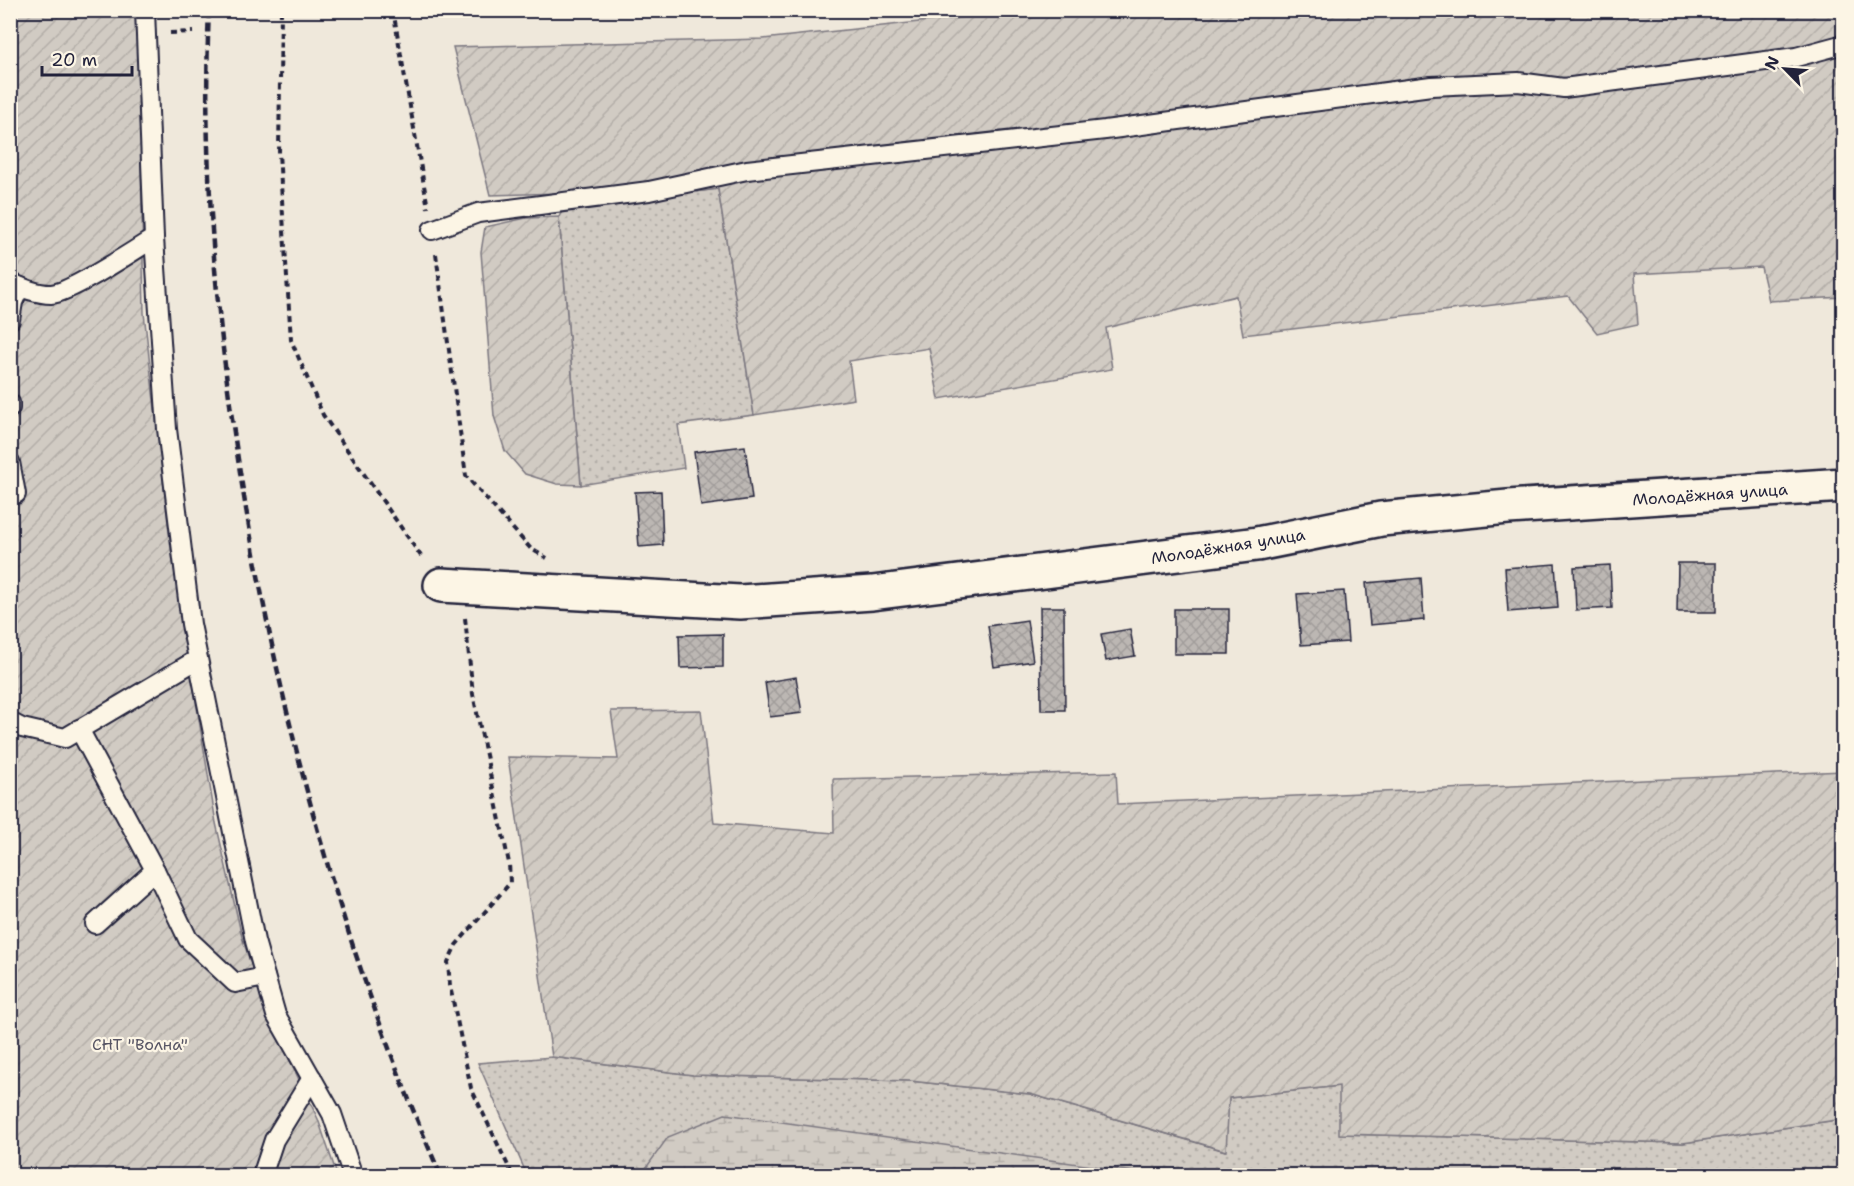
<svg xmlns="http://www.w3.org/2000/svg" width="1854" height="1186" viewBox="0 0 1854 1186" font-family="'Shantell Sans',sans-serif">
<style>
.grass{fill:url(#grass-dots);stroke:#7a767f;stroke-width:1.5}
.wetland{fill:url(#wetland-marsh);stroke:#7a767f;stroke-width:1.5}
.garden{fill:url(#garden-furrows);stroke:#7a767f;stroke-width:1.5}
.building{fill:url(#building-cross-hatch);stroke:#22223b;stroke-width:1.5}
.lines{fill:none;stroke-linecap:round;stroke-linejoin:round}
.lane-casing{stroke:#22223b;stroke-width:22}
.street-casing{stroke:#22223b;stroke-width:38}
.path{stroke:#22223b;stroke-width:4;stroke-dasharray:6 4.5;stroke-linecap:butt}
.lane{stroke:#fcf5e5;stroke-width:18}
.street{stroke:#fcf5e5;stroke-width:33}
.rail{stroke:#22223b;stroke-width:4.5;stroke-dasharray:9 4.5;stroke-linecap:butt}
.labels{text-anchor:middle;stroke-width:4.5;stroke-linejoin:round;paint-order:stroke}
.street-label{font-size:16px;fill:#22223b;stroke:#fcf5e5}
.park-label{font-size:16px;fill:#575564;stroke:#fcf5e5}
</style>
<defs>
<pattern id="grass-dots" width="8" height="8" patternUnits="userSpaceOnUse" patternTransform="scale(1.5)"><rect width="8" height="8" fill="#d1cbc3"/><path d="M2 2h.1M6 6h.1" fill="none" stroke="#b3aea8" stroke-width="1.8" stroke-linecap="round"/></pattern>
<pattern id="wetland-marsh" width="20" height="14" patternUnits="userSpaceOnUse" patternTransform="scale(1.5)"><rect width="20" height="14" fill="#d1cbc3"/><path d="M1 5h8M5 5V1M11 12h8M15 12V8" fill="none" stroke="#b3aea8"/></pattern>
<pattern id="garden-furrows" width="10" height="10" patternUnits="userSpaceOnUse" patternTransform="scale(1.5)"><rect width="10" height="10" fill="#d1cbc3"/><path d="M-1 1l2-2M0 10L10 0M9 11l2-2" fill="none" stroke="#b3aea8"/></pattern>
<pattern id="building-cross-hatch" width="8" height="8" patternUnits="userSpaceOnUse" patternTransform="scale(1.5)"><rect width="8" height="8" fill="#bcb7b3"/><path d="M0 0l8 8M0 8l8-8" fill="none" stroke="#a19d9b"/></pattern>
</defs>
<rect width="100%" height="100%" fill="#efe8db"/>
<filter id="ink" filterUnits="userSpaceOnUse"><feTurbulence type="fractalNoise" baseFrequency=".0167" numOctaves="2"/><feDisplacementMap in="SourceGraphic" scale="12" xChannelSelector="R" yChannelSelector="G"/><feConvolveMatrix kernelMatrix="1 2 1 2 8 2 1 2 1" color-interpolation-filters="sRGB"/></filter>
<g filter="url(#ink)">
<g class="grass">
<polygon points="718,189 754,415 678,425 684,468 581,485 559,217 563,209"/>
<polygon points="552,1057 693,1075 910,1081 1030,1094 1225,1151 1229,1098 1340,1086 1340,1134 1683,1143 1843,1119 1843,1175 527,1175 478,1063"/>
</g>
<polygon class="wetland" points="725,1114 1156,1175 641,1175 668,1137"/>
<g class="garden">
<polygon points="1030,10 1843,11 1843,297 1769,301 1761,267 1634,274 1638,324 1597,333 1568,296 1243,335 1236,296 1106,328 1112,369 939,399 929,348 849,361 854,399 754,415 718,189 563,209 561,193 490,195 453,47 763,39"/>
<polygon points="10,11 138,11 144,313 171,549 216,823 242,937 267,1013 318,1119 337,1175 11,1175"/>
<polygon points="559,217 581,485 557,484 525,474 505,451 494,416 481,252 485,227 526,218"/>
<polygon points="701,710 714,823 834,833 833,779 1116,772 1118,804 1843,771 1843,1119 1683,1143 1339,1134 1339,1086 1229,1098 1226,1151 1030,1094 910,1081 693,1075 552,1057 508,757 618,759 611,711"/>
</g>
<g class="building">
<polygon points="745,446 752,499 701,506 694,452"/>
<polygon points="661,491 663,545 639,547 635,492"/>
<polygon points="1678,563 1716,563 1716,612 1677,612"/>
<polygon points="1555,564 1558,608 1508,612 1505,568"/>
<polygon points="1610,565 1612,608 1576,610 1574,567"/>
<polygon points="1421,578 1424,620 1370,625 1366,583"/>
<polygon points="1344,591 1348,642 1301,645 1297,594"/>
<polygon points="1040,607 1064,607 1065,710 1041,710"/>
<rect x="1174" y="609" width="55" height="45"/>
<polygon points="1027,620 1033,661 994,667 988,626"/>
<polygon points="1130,629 1135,656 1106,661 1101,634"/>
<polygon points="723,634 723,667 680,668 679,635"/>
<polygon points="796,677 802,713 770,717 765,682"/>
</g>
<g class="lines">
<g class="lane-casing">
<g id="lane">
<polyline points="145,10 154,238 167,429 191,624 255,941 276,1015 332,1114 353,1176"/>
<polyline points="432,230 478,213 649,191 747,170 1105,130 1431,86 1518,82 1564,88 1796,57 1844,44"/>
<path d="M10 282C21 288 38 294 51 294 70 293 135 250 154 238"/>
<polyline points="10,320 13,302 20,287"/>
<polyline points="10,403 10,408"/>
<polyline points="10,462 16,494"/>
<polyline points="10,722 22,728 65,738 198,659"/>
<polyline points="79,729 155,870 95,924"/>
<polyline points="155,870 188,939 235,983 265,977"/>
<polyline points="262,1176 274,1140 312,1078"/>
</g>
</g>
<g class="street-casing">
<polyline id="street" points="441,585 740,602 872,593 1257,544 1381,519 1508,507 1844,485"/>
</g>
<g class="path">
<polyline points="281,10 279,153 291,340 323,415 423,559"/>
<polyline points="393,10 428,208"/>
<polyline points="170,33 193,32"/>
<polyline points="436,254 466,476 531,549 547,558"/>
<polyline points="465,618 473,694 509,863 510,883 456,945 448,962 450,986 471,1088 513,1176"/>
</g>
<use href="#lane" class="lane"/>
<use href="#street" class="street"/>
<path class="rail" d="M209 10C202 165 216 320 240 472 278 713 342 951 441 1176"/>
</g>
</g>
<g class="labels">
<g class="street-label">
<text transform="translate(1710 494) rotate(-4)" y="6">Молодёжная улица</text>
<text transform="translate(1228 546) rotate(-9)" y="6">Молодёжная улица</text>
</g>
<g class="park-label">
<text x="140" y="1050">СНТ "Волна"</text>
</g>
</g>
<rect width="1854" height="1186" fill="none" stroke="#fcf5e5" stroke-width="36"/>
<rect x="18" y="18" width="1818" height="1150" fill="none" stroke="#22223b" stroke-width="2" filter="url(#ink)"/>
<g transform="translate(1785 69) rotate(295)" stroke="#fcf5e5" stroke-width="4.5" paint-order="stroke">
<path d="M0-4.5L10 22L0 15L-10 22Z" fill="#22223b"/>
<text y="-9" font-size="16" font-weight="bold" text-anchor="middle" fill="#22223b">N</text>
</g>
<path d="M42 66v9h90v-9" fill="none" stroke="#22223b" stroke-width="3"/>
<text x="51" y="66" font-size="18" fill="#22223b" stroke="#fcf5e5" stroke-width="4.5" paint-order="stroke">20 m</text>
</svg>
